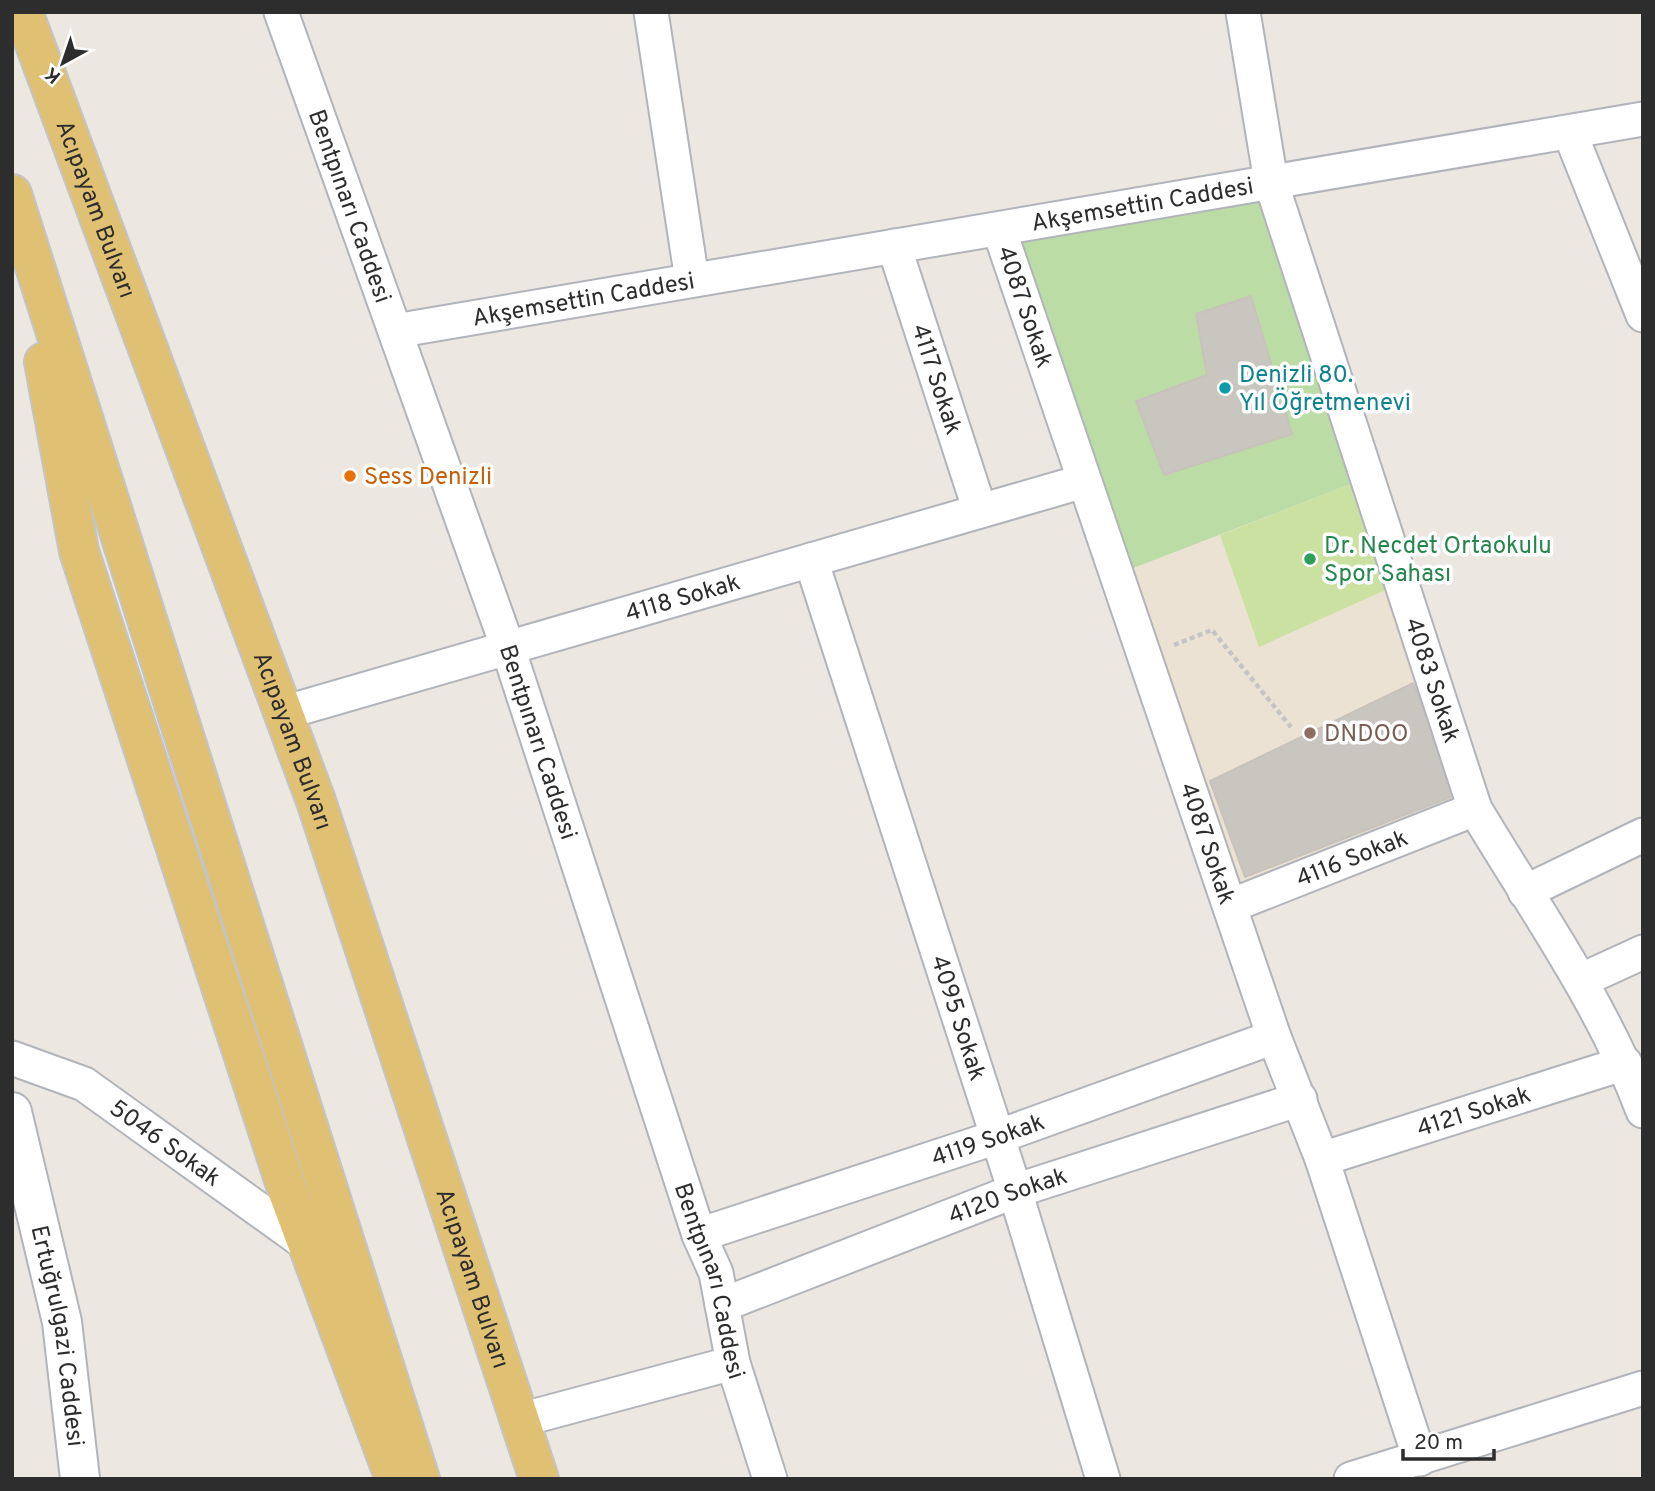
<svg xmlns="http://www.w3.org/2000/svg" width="1655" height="1491" viewBox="0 0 1655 1491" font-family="Overpass,sans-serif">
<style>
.education{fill:#ece2d3}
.green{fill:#bbdca5}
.pitch{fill:#cbe1a2}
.building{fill:#c9c5bf;stroke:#c8c2bb;stroke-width:2}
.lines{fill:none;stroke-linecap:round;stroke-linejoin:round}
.minor-casing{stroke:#b2b4bb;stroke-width:37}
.tertiary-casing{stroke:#b2b4bb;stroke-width:42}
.primary-casing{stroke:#c4c4c4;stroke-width:42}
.path{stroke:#c4c4c4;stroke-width:4.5;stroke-dasharray:5 3.5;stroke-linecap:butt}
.minor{stroke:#fff;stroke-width:33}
.tertiary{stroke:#fff;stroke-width:38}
.primary{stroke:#e0c073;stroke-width:38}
.culture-dot{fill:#0f9aa8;stroke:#fff;stroke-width:2.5}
.food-dot{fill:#e8710a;stroke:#fff;stroke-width:2.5}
.leisure-dot{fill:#2e9e5b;stroke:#fff;stroke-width:2.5}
.education-dot{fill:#8d6e63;stroke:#fff;stroke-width:2.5}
.labels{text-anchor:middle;stroke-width:7;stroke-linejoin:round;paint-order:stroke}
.street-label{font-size:24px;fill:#2d2d2d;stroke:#fff}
.culture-label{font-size:24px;fill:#0d838f;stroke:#fff;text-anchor:start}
.food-label{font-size:24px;fill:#c56008;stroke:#fff;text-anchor:start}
.leisure-label{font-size:24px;fill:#27864d;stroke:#fff;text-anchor:start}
.education-label{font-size:24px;fill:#785e54;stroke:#fff;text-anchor:start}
</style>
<rect width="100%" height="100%" fill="#ece7e1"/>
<polygon class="education" points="1365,479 1475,809 1230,906 1116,574"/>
<polygon class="green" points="1263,190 1359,481 1128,570 1016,242"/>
<polygon class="pitch" points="1359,481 1401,583 1259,647 1220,535"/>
<g class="building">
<polygon points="1251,296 1292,434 1164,475 1136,401 1207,375 1196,314"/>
<polygon points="1413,683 1459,794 1245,877 1210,781"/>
</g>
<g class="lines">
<g class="minor-casing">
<g id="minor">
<path id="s1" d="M281 12 508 648 699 1235 716 1273 733 1363 770 1479"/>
<polyline points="651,12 692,280"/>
<path id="s2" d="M1243 12 1271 182 1475 809C1534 908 1602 1002 1643 1111"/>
<polyline points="1570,133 1643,315"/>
<path id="s3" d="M999 229 1274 1037 1322 1159 1420 1459"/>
<path id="s4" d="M894 246 980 511"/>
<path id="s5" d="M395 331 1643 119"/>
<path id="s6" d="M811 560 1015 1191 1103 1479"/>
<path id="s7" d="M283 713 1084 481"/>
<polyline points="1525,892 1643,835"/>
<path id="s8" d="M1230 906 1475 809"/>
<polyline points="1582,980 1643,952"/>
<path id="s9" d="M12 1058 84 1084 308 1245"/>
<path id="s10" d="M1322 1159 1625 1063"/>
<path id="s11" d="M699 1235 997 1137 1274 1037"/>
<path id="s12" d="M722 1305 1015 1191 1300 1099"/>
<polyline points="520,1420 733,1363"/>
<polyline points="1351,1479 1643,1388"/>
</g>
</g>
<g class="tertiary-casing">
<g id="tertiary">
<path id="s13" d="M12 1112 62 1322 80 1479"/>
</g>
</g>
<g class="primary-casing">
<g id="primary">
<path id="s14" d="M23 12 316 801 539 1479"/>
<polyline points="12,194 420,1479"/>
<polyline points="44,362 79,551 288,1192 392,1471"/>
</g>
</g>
<polyline class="path" points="1174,645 1212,630 1291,727"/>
<use href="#minor" class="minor"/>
<use href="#tertiary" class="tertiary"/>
<use href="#primary" class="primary"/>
</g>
<circle class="culture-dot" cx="1225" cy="388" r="7"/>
<circle class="food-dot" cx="350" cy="476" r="7"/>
<circle class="leisure-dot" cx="1310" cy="559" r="7"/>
<circle class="education-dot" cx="1310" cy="733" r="7"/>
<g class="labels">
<g class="street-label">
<text dy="8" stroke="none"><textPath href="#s5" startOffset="758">Akşemsettin Caddesi</textPath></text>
<text dy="8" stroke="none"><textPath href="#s1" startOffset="206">Bentpınarı Caddesi</textPath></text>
<text dy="8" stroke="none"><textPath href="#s14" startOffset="210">Acıpayam Bulvarı</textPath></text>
<text dy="8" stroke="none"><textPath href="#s5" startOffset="191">Akşemsettin Caddesi</textPath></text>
<text dy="8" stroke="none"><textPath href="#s3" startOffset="82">4087 Sokak</textPath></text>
<text dy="8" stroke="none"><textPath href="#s4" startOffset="140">4117 Sokak</textPath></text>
<text dy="8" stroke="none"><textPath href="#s7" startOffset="416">4118 Sokak</textPath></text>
<text dy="8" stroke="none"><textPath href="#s2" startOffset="696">4083 Sokak</textPath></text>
<text dy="8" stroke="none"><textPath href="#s14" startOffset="777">Acıpayam Bulvarı</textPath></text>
<text dy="8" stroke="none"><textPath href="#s1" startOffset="774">Bentpınarı Caddesi</textPath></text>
<text dy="8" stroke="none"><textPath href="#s3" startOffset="649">4087 Sokak</textPath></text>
<text dy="8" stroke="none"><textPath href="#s8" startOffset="131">4116 Sokak</textPath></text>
<text dy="8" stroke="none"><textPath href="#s6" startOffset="481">4095 Sokak</textPath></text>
<text dy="8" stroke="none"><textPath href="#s10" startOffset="159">4121 Sokak</textPath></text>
<text dy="8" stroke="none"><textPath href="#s11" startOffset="304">4119 Sokak</textPath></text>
<text dy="8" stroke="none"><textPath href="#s9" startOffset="177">5046 Sokak</textPath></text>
<text dy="8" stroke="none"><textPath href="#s12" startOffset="306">4120 Sokak</textPath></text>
<text dy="8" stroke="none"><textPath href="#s14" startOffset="1344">Acıpayam Bulvarı</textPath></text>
<text dy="8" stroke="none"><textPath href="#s1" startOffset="1340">Bentpınarı Caddesi</textPath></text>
<text dy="8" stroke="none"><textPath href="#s13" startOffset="229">Ertuğrulgazi Caddesi</textPath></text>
</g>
<g class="culture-label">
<text x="1239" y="382">Denizli 80.<tspan x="1239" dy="28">Yıl Öğretmenevi</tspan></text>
</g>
<g class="food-label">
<text x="364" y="484">Sess Denizli</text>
</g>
<g class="leisure-label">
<text x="1324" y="553">Dr. Necdet Ortaokulu<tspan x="1324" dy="28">Spor Sahası</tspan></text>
</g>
<g class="education-label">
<text x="1324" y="741">DNDOO</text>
</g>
</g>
<rect width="1655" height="1491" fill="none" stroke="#2d2d2d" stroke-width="28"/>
<g transform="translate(63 63) rotate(220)" stroke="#ffffff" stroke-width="5" paint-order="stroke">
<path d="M0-5L12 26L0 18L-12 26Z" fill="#2d2d2d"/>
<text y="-10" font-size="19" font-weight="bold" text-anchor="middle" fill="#2d2d2d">K</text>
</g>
<path d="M1403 1449v10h91v-10" fill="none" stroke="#2d2d2d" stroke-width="3.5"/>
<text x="1414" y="1449" font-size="21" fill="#2d2d2d" stroke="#ffffff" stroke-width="5" paint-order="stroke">20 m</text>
</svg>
